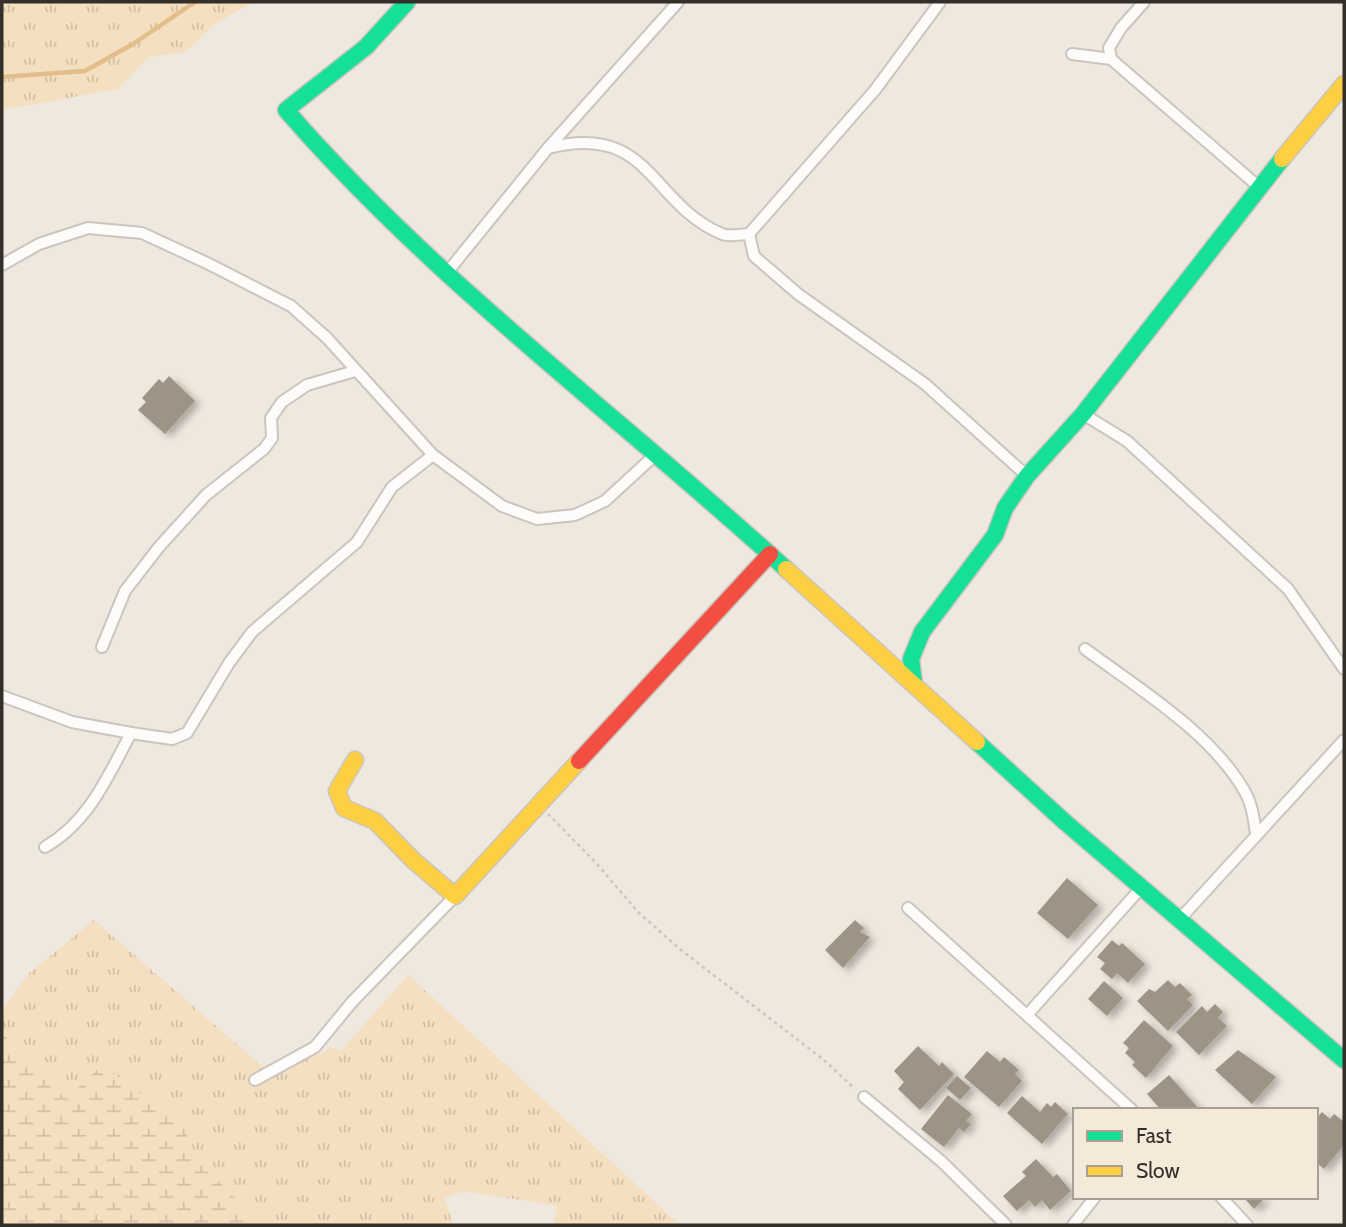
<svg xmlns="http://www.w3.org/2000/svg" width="1346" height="1227" viewBox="0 0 1346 1227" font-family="Cabin,sans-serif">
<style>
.grass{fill:url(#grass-tufts)}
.wetland{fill:url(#wetland-marsh)}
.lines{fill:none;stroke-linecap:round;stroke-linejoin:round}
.stream{stroke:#e2bf8a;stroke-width:4.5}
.building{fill:#9e9485;filter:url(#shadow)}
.street-casing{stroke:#cac5be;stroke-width:14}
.fast-casing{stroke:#cac5be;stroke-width:19}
.slow-casing{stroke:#cac5be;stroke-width:19}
.jam-casing{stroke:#cac5be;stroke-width:19}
.path{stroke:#cbc8c4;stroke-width:2.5;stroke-dasharray:3.5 3.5;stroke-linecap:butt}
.street{stroke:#fdfcfa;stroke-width:10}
.fast{stroke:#16e098;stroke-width:16}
.slow{stroke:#ffcf43;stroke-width:16}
.jam{stroke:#f24e42;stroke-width:16}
</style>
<defs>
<pattern id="grass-tufts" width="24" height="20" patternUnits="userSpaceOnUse" patternTransform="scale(1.75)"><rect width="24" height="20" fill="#f4dfc0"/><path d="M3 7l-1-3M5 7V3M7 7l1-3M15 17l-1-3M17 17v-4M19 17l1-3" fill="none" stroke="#d2c0a5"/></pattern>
<pattern id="wetland-marsh" width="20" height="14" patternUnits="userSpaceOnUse" patternTransform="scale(1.75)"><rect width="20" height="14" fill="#f4dfc0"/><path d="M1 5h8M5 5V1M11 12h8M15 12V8" fill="none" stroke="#d2c0a5"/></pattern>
<filter id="shadow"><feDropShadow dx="5.5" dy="3.5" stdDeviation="3.5" flood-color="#0004"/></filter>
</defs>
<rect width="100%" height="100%" fill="#efe8df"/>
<g class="grass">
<polygon points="2,2 253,2 215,24 186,52 149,57 118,89 2,110"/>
<polygon points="94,920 263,1067 300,1048 320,1055 330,1047 341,1051 408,975 680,1225 553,1225 557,1206 464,1191 445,1198 453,1225 246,1225 245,1206 201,1165 182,1125 66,1099 2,1033 2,1011 28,974"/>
</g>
<polygon class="wetland" points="2,1033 66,1099 102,1065 182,1125 201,1165 245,1206 246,1225 2,1225"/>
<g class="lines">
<polyline class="stream" points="2,77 85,71 133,44 195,2"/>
</g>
<g class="building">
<polygon points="169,376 195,401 165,434 138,410 146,402 142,398 159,379 163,383"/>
<polygon points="1067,878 1098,905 1068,939 1037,913"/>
<polygon points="855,920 864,928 860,932 870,937 843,968 825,950"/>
<polygon points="1112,940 1119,946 1122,943 1145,964 1128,983 1117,973 1112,979 1100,969 1105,963 1097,957"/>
<polygon points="1168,980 1175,987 1180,983 1192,995 1187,999 1193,1005 1168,1031 1137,1001 1149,989 1155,992"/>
<polygon points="1104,981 1123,998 1107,1016 1088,999"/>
<polygon points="1215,1004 1223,1012 1218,1018 1227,1026 1199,1055 1176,1032 1202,1006 1207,1012"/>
<polygon points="1144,1020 1173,1046 1146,1078 1132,1065 1135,1062 1125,1053 1129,1048 1123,1043"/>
<polygon points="918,1046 939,1066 942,1062 954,1074 920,1110 898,1089 904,1082 894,1071"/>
<polygon points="1238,1050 1276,1077 1252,1104 1215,1070"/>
<polygon points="987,1051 1000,1062 1004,1057 1019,1070 1015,1074 1022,1081 999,1107 964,1077"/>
<polygon points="1169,1075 1200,1110 1161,1110 1147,1094"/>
<polygon points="957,1076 971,1088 960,1100 946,1088"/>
<polygon points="948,1095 972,1114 966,1121 971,1124 964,1132 959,1128 944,1147 921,1129"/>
<polygon points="1022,1096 1040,1112 1047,1103 1051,1107 1055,1102 1068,1114 1042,1144 1007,1113"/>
<polygon points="1322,1112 1330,1119 1334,1114 1344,1122 1344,1145 1324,1169 1316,1162 1316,1119"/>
<polygon points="1036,1159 1053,1177 1057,1174 1071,1191 1050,1210 1042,1200 1035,1207 1029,1200 1017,1211 1003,1196 1026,1176 1022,1172"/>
<polygon points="1243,1197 1266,1197 1254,1209"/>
</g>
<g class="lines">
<g class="street-casing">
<g id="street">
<polyline points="1144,2 1121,28 1109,48 1111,59 1259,187"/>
<polyline points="1072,54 1111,59"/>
<path d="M548 148C651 122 649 203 722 234 729 237 741 234 749 234L875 90 940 2"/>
<polyline points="749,234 754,256 798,294 925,384 1027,476"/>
<polyline points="2,265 39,244 88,228 142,233 209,264 291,306 327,338 433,455 502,506 537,519 575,515 605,501 655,455"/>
<polyline points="445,275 548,148 678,2"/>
<polyline points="1083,414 1127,441 1288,589 1344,669"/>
<polyline points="102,647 125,591 159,547 206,495 264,449 272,438 271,418 282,402 307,385 355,371"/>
<path d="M1085 649C1138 688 1213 734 1245 792 1252 804 1254 820 1256 834"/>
<polyline points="2,696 72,722 131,733"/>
<path d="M45 847C89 822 108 776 131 733L172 739 187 733 229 663 252 632 357 542 392 487 433 455"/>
<polyline points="908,908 1132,1110"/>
<polyline points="1178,921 1344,740"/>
<polyline points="1027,1015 1142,887"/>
<polyline points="255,1080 315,1047 352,1002 455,896"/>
<polyline points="864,1097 941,1161 1006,1225"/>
<polyline points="1221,1197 1247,1225"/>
<polyline points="1073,1225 1095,1197"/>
</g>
</g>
<g class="fast-casing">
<g id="fast">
<path d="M407 2 366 47 286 110C435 282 619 416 786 569"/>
<polyline points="914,683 911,659 922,632 995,535 1005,508 1027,476 1083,414 1282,159"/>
<polyline points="977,742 1066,823 1344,1060"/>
</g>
</g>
<g class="slow-casing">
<g id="slow">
<polyline points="1282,159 1344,84"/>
<polyline points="786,569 977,742"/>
<polyline points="355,760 337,791 344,808 375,821 414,861 455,896 579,761"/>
</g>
</g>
<g class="jam-casing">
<polyline id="jam" points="579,761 770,554"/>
</g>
<polyline class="path" points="548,814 597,864 638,912 681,950 824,1060 855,1089"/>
<use href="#street" class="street"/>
<use href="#fast" class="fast"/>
<use href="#slow" class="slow"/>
<use href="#jam" class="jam"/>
</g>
<rect width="1346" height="1227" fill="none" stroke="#342f29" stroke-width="7"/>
<rect x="1073" y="1108" width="245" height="91" fill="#f5e9d9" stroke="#a89f93" stroke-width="2"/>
<rect x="1087" y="1131" width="35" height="10" fill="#16e098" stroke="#a89f93" stroke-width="2"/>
<text x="1136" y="1143" font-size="21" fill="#342f29">Fast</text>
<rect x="1087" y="1166" width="35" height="10" fill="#ffcf43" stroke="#a89f93" stroke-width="2"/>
<text x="1136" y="1178" font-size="21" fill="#342f29">Slow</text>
</svg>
